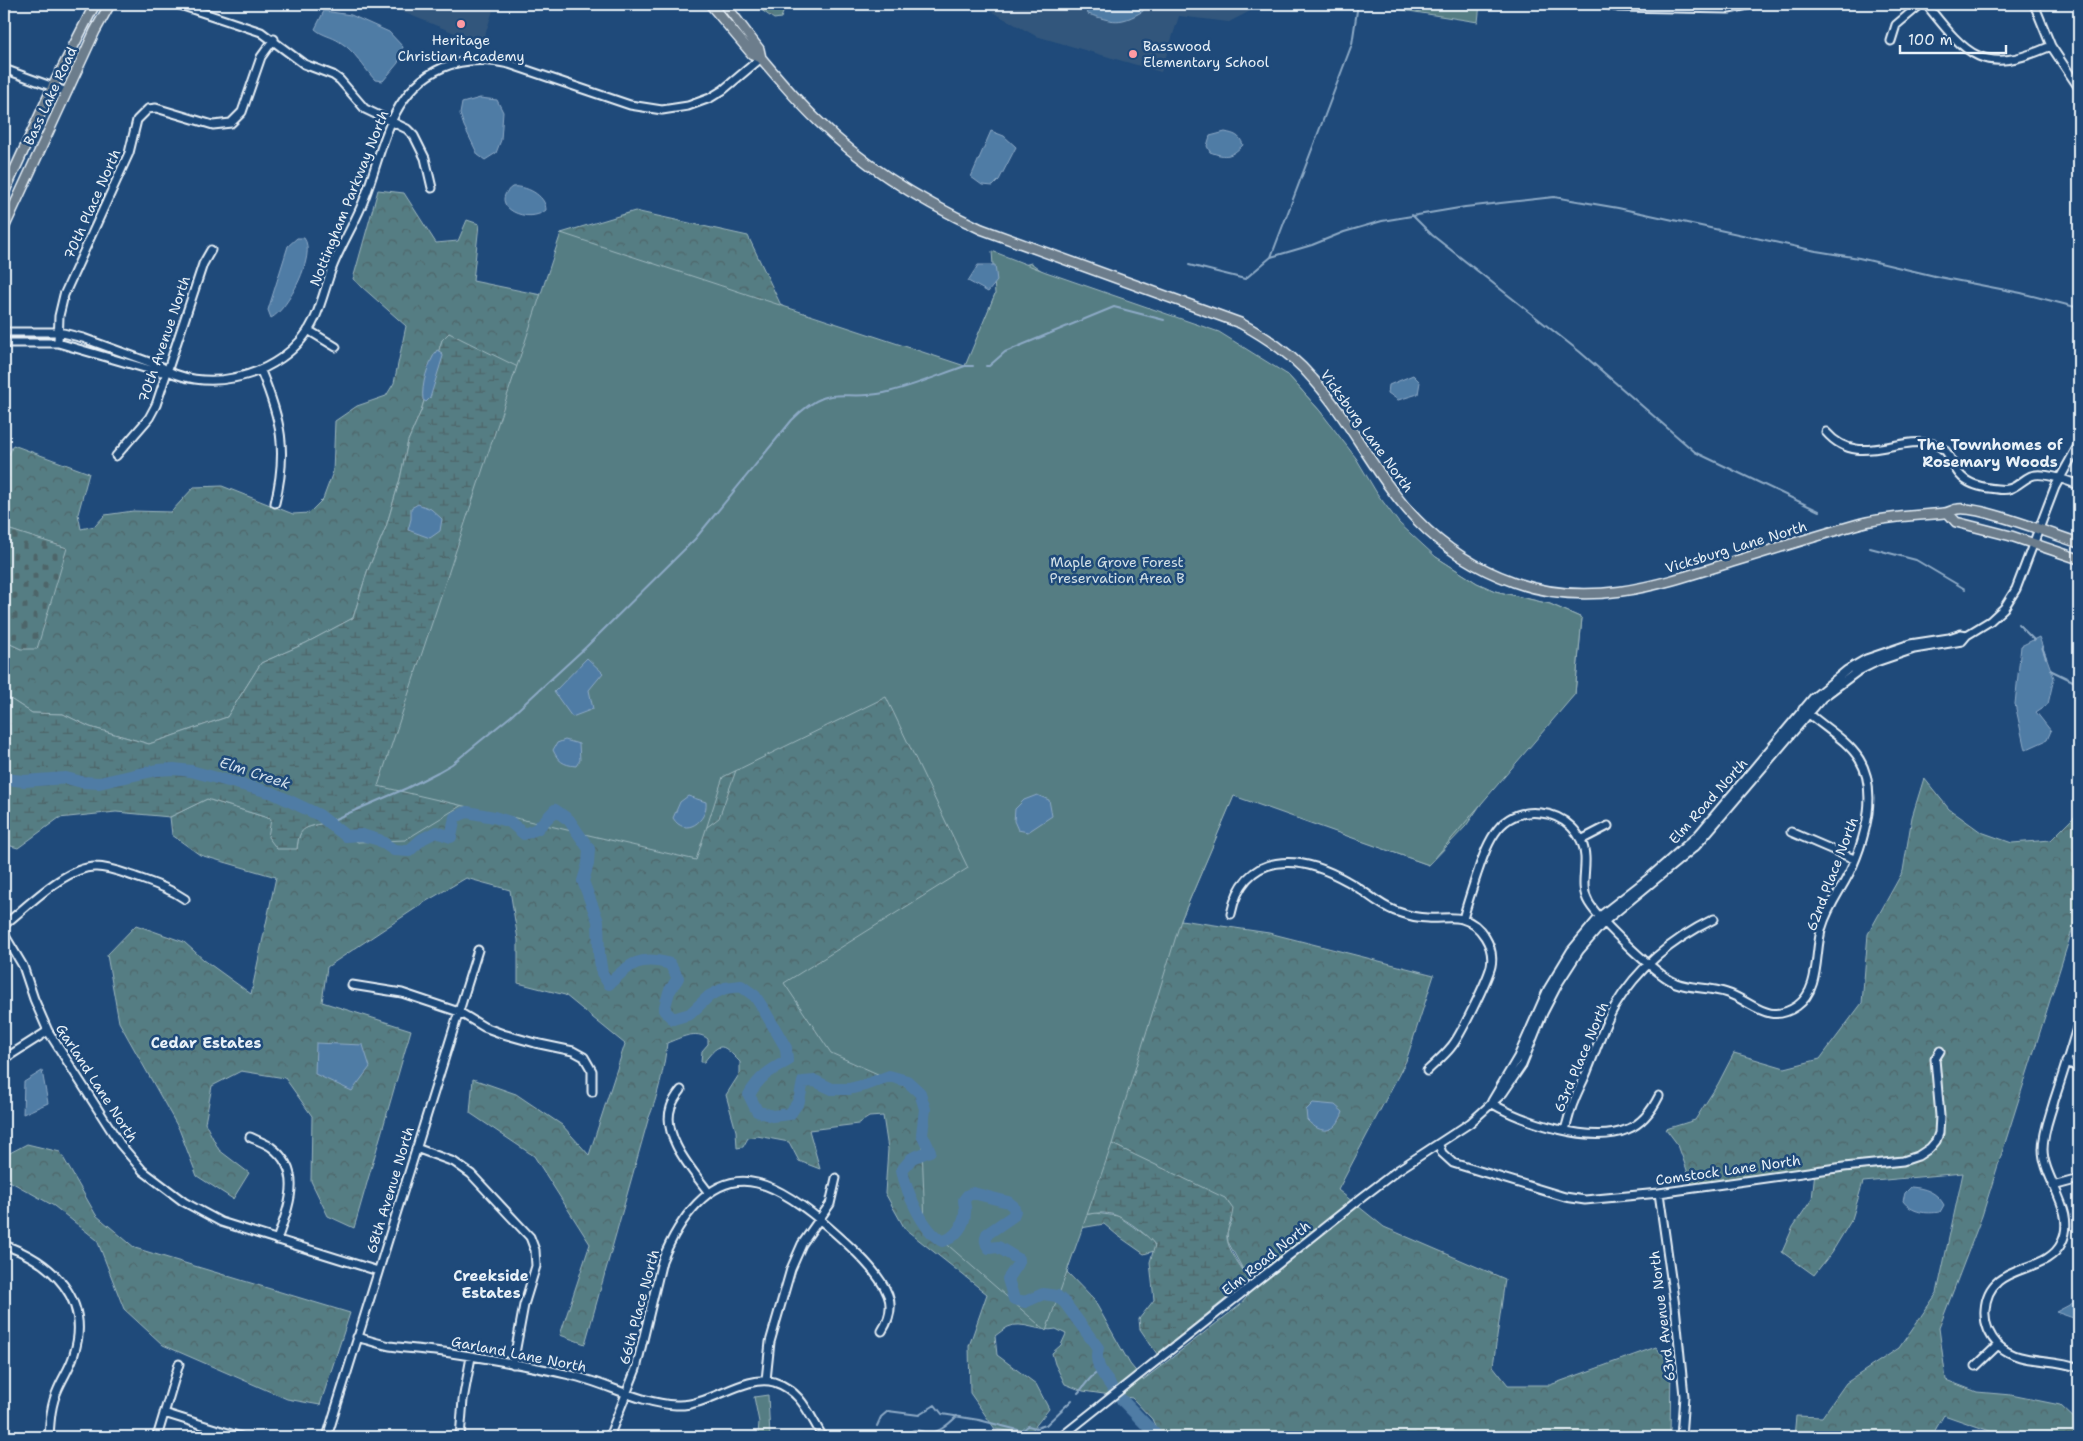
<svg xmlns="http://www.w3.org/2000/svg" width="2083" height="1441" font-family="'Shantell Sans',sans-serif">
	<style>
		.built { fill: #33577c }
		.forest { fill: url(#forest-crowns); stroke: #9eb7be; fill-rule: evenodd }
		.wetland { fill: url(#wetland-marsh); stroke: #9eb7be }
		.cemetery { fill: url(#cemetery-stones); stroke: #9eb7be }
		.green { fill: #557d83; stroke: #9eb7be }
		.water { fill: #507ba5; stroke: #8daac6 }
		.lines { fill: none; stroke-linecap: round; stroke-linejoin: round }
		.stream { stroke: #8daac6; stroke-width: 2 }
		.river { stroke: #507ba5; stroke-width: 12 }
		.minor-casing { stroke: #e8f1f8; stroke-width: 11 }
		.major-casing { stroke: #e8f1f8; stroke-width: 12 }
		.minor { stroke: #1f4a7a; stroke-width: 7 }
		.major { stroke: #6c7d8c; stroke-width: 9 }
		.poi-dot { fill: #ff9aa2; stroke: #1f4a7a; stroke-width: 2 }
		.labels { text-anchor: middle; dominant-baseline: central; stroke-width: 5; stroke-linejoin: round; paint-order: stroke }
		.poi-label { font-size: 14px; fill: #e8f1f8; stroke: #1f4a7a }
		.street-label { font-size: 14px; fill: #e8f1f8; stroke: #1f4a7a }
		.park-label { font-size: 14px; fill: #d2e0e6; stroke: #1f4a7a }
		.neighbourhood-label { font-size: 15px; font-weight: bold; fill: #e8f1f8; stroke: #1f4a7a }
		.water-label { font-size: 15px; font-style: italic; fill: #d1dfec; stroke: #1f4a7a }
	</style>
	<defs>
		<pattern id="forest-crowns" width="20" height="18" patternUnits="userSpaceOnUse" patternTransform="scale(1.25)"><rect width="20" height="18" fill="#557d83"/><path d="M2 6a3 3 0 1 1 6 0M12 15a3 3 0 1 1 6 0" fill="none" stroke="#4e6569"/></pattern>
		<pattern id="wetland-marsh" width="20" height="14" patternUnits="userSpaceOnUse" patternTransform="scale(1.25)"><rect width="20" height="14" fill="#557d83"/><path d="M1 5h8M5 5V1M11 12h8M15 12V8" fill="none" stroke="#4e6569"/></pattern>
		<pattern id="cemetery-stones" width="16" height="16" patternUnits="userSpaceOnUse" patternTransform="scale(1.25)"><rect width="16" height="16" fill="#557d83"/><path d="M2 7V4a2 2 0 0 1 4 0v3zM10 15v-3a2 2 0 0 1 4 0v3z" fill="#4e6569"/></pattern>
	</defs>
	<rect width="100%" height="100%" fill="#1f4a7a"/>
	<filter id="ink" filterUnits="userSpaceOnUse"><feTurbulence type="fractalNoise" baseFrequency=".02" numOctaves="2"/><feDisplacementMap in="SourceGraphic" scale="10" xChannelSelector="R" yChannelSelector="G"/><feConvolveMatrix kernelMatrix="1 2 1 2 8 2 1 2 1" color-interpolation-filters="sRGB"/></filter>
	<g filter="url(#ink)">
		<path class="built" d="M383 4H495L482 44Z
			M978 4H1264L1229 22 1179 16 1161 72 1036 36Z"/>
		<path class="forest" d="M753 4H784V10L781 18 774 19Z
			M378 190 404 193 436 243 458 241 467 220 479 224 473 281 595 306 558 246 561 233 635 211 748 236 797 339 594 444 449 333 442 340 421 411 408 441 400 479 386 527 367 572 353 618 306 643 261 663 227 717 149 744 90 727 63 714 32 713 4 695V641L21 649 66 548 4 528V466L13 445 89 473 78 514 81 529 95 526 105 515 133 511 171 512 194 487 222 486 293 514 309 513 323 499 333 472 335 421 357 406 386 396 394 383 406 326 353 279Z
			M1031 263 1042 271 1288 375 1320 411 1352 457 1356 458 1377 500 1389 536 1436 557 1477 583 1495 591 1550 604 1582 618 1575 694 1511 760 1466 826 1429 865 1234 795 1181 920 1269 933 1434 975 1406 1061 1338 1190 1384 1227 1505 1279 1493 1366 1508 1385H1550L1656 1347 1671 1365 1670 1437H1160L1152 1419 1132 1398 1083 1391 1065 1384 1055 1364 1052 1353 1061 1345 1066 1334 1056 1329C1040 1333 1022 1320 1008 1327 1004 1329 999 1333 995 1336L997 1355 1036 1384 1049 1409 1029 1434 995 1429 970 1393 969 1346 987 1294 905 1229 885 1193 888 1149 883 1116 869 1117 858 1124 809 1130 820 1169 799 1161 789 1142 757 1136 748 1138 743 1147 737 1148 736 1131 726 1095 740 1073V1062C722 1044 721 1040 704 1062H701L702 1051 708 1044V1039C696 1029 680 1038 667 1043 664 1069 658 1096 648 1120L585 1344 560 1335 590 1244 534 1156 470 1113 473 1079 516 1094 562 1125 589 1155 625 1044 565 995 518 983V940L510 890 466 878 425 902 327 967 322 1002 411 1030 354 1228 328 1216 311 1181 312 1116 285 1078 241 1071 212 1086 205 1123 219 1150 249 1173 233 1199 197 1176 179 1129 119 1022 107 955 136 925 184 942 204 960 251 994 276 877 200 855 172 835 170 817 207 799 271 819 297 849C300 826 302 829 324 823L358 842 467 802 740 759 965 369 995 294 1024 265ZM1112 1144 1159 1167 1232 1220 1227 1232 1228 1242 1251 1284 1247 1297 1240 1305 1143 1380 1130 1364 1094 1300 1067 1272 1104 1145Z
			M1924 778 1949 809 1981 832 2012 843 2051 840 2079 812V906L2076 918 1982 1216 1939 1328 1946 1380 1977 1392 2011 1395 2060 1405 2079 1423 2078 1437H2007L1944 1415 1931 1437H1794L1796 1416 1822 1417 1846 1383 1899 1348 1937 1293 1963 1173 1863 1182 1852 1219 1832 1252 1814 1275 1782 1252 1793 1227 1812 1199 1815 1171 1693 1187 1678 1145 1666 1129 1695 1120 1718 1084 1734 1053 1785 1068 1820 1059 1862 1003 1868 934 1903 871 1912 817Z
			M27 1144 60 1152 96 1215 135 1248 350 1313 320 1405 287 1399 163 1345 124 1309 97 1240 54 1206 4 1178V1156Z
			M1095 1213 1118 1216 1151 1239 1155 1246 1154 1251 1144 1254 1117 1235 1104 1224 1081 1228 1084 1215Z"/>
		<path class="wetland" d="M449 333 526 371 740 759 719 818 690 840 467 802 405 840 358 842 324 823C304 828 299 827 297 849H277L268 837 271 819 207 799 170 817 116 812 59 818 18 848 4 844V695L32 713 63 714 90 727 149 744 227 717 261 663 306 643 353 618 367 572 386 527 400 479 408 441 421 411 442 340Z
			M1112 1144 1225 1198 1233 1209C1232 1218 1229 1225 1227 1233 1225 1248 1242 1267 1249 1280L1157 1354 1140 1329 1139 1319 1154 1300 1150 1262 1155 1245C1148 1235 1123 1216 1111 1214 1102 1212 1093 1213 1084 1215L1104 1145Z"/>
		<path class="cemetery" d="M4 528 67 548 37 649H21L4 641Z"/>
		<path class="green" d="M1185 4H1239C1223 12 1202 11 1185 4Z
			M1390 4H1480L1478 22 1396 9Z
			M561 233 965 366 995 294 992 251 1046 272 1219 332 1288 375 1320 411 1356 458 1378 495 1399 523 1436 557 1477 583 1495 591 1550 604 1582 618 1575 694 1429 865 1234 796 1181 920 1112 1144 1046 1331 925 1225 920 1093 831 1053 784 983 968 868 886 697 723 777 696 860 378 786Z
			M768 1395 770 1437H753L758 1435 759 1422 754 1397Z"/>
		<path class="water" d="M1084 4H1144L1143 11C1120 25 1113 22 1088 14Z
			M324 11 351 15 389 32 403 47 398 63 383 81 375 80C363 67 355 51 340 42 331 36 323 36 315 29Z
			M480 98 497 100 503 112 501 140 496 153 485 160 478 155 464 126 460 114 462 103Z
			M991 131 1004 136 1016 147 999 180 993 186 982 185 971 177Z
			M1225 132C1234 134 1240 135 1243 145 1231 157 1226 158 1210 152L1207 146 1210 136Z
			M512 187C525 185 546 195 546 210 527 226 487 205 512 187Z
			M297 238H304C317 254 288 310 271 318L268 310 288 246Z
			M978 265H995L997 281 988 292 968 281Z
			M437 350 442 353 443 356 430 398 426 402 423 400C421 385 428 363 437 350Z
			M1413 375 1420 382 1418 394 1398 400 1388 393 1389 385Z
			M418 504 431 509 442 519 440 531 430 538 408 530 411 519V508Z
			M2039 637 2054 678 2048 704 2036 712 2051 731 2047 740 2025 750 2015 704 2021 646Z
			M587 658 603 673 589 690 593 709 572 717 554 692Z
			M565 740 579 744 580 760 576 766C563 765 558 761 553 750L557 743Z
			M1037 795 1049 800 1052 816 1028 832 1018 830 1014 821 1015 809 1024 800Z
			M688 796 706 802C708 821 685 838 673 818L680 802Z
			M316 1043 363 1045 370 1067 352 1091 315 1074Z
			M42 1071 48 1103 23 1114 24 1082Z
			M1313 1103 1335 1105 1343 1112C1336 1133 1322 1136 1307 1120L1306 1110Z
			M1911 1187C1925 1188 1937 1192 1944 1205L1940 1212C1926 1214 1912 1213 1903 1201L1905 1193Z
			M2079 1297V1320L2056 1312 2075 1302Z"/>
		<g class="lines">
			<path class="stream" d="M1412 215 1432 235 1580 352 1695 452 1819 511
				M1271 257 1312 245 1344 232 1382 221 1465 207 1554 197 1618 208 1816 251 1859 258 1939 277 2021 293 2079 308
				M1189 265 1245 279 1271 257 1352 44 1358 4
				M986 366H989L1005 352 1114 307 1164 320
				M1870 548 1916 560 1965 589
				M2018 624 2034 640
				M2042 647 2046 658
				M2050 670 2079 684
				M328 822 407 788 438 772 452 764 511 716 586 647 695 539 792 420C831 381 840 402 884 393 912 387 939 375 965 366H973
				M1078 1393C1086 1385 1090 1375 1100 1371
				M877 1426 881 1417 888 1411 919 1415 935 1405 942 1414 979 1420 1022 1431 1028 1426 1036 1428 1046 1425 1072 1400
				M910 1437 912 1431C917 1429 919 1431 924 1432 937 1435 948 1425 957 1416"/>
			<path class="river" d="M4 779 24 781 66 778 82 782 99 783 157 770 174 769 191 771 273 793 319 815 346 836 362 835 379 840 394 850 409 851 422 839 436 832 451 837 455 817 467 812 494 817 510 822 524 834 537 829 555 810 569 820 589 849 588 864 583 881 598 921 599 954 602 973 609 984C631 963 640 955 670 964L678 978 669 992 664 1010 673 1019 690 1014 709 996 725 988 741 986 755 996 764 1010 786 1048 787 1061C769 1071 759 1077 749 1095L757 1111 772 1116 790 1114 799 1101 803 1082 815 1081 832 1089H849L865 1085 889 1076 907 1081 920 1093 925 1109 922 1134 930 1151 912 1158 902 1170C906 1191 923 1231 942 1241 955 1239 965 1224 965 1212 966 1208 964 1204 964 1200L968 1195 973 1193 1008 1202 1013 1206 1015 1211 1013 1216 987 1234C985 1240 985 1243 989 1248L998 1247 1018 1259V1264L1008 1279 1014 1299 1025 1302 1043 1294 1057 1296 1065 1303 1098 1348C1094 1364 1102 1373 1111 1386
				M1122 1400 1158 1437"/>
			<defs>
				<path id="minor" d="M177 4 261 32 304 64 333 75 340 80 365 109 407 129 414 136 425 158 432 188
					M1604 4 1619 7 1729 9 1753 4
					M1926 4C1968 57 1983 76 2051 46
					M2034 4 2051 46 2079 88
					M4 12 7 4
					M1891 41 1896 25 1921 4
					M4 69 67 92
					M308 330 336 347
					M4 332H59L83 338 160 366C179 380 210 383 233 378 267 372 300 351 315 318 322 302 326 285 332 268 340 247 352 228 361 207 374 177 380 143 395 114 419 68 460 53 509 64L630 105 662 110 688 106 710 98 723 90 761 58
					M4 343H58L158 372 167 371
					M58 343 59 316 64 295 129 153 137 120 148 109 156 108 213 125 231 123 242 112 261 57 274 39
					M261 371C281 420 288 450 275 503
					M1826 432C1858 469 1896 435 1934 444 1952 449 1950 466 1962 477 1971 486 1985 488 1997 489 2015 492 2018 482 2031 476 2042 471 2068 481 2079 485
					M116 456 149 418 156 405 203 264 211 250
					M1791 832 1854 859
					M1581 840 1608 826
					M1231 914C1244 850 1300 854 1347 881 1364 890 1377 904 1395 911 1406 915 1417 918 1428 918 1439 919 1452 916 1462 919 1481 924 1495 947 1491 966 1488 979 1460 1037 1451 1047 1444 1056 1435 1063 1427 1071
					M1463 919C1467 904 1472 889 1477 874 1488 842 1499 808 1541 813 1564 815 1584 833 1585 857 1586 873 1580 888 1589 903 1600 921 1657 976 1676 983 1692 989 1710 987 1727 993 1752 1001 1768 1026 1797 1006 1821 989 1814 952 1822 927 1827 910 1836 897 1845 881 1856 862 1865 835 1868 813 1875 752 1843 743 1803 709
					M4 925C27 907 66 866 96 867 108 867 121 872 133 876 152 883 169 888 185 899
					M4 934 23 966 34 999 48 1031 120 1144 143 1171 184 1202 221 1222 378 1271
					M352 985 402 993 459 1012 484 1027 503 1034 535 1043 573 1051 584 1057 592 1071V1092
					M4 1059 48 1031
					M2066 1062 2079 1067
					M681 1090C677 1095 673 1101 671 1107 661 1136 693 1171 709 1193
					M1492 1101 1518 1057 1548 989 1571 951 1600 916 1650 877 1698 835 1813 698 1847 670 1866 659 1910 644 1949 638 1961 634 1967 635
					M1491 1103C1523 1122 1592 1145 1628 1129 1643 1123 1652 1110 1659 1096
					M1565 1130C1568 1120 1570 1110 1574 1101 1578 1090 1584 1080 1588 1069 1597 1048 1603 1026 1615 1006 1639 966 1673 939 1714 919
					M250 1137C256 1140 265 1143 271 1147 305 1172 288 1207 277 1240
					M1439 1145 1442 1153 1453 1163 1565 1197 1585 1200 1659 1193 1844 1167 1903 1161 1918 1156 1930 1148 1936 1141 1939 1133 1940 1116 1935 1059 1940 1051
					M416 1148 454 1162 471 1174 530 1237 535 1250 536 1266 524 1305 513 1364
					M2053 1186 2079 1179
					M1659 1193 1675 1306 1684 1396 1681 1437
					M4 1245C51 1261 92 1299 74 1354 71 1366 63 1377 58 1389 51 1404 50 1420 49 1437
					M357 1337C368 1340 379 1344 390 1346 410 1349 431 1350 451 1353 491 1359 531 1366 570 1375 607 1383 638 1403 676 1405 709 1407 744 1374 774 1382 802 1391 809 1415 823 1437
					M1998 1345C2021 1366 2051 1356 2079 1368
					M1976 1366 1998 1345C1989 1335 1984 1324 1985 1310 1988 1260 2046 1277 2062 1242 2077 1210 2043 1180 2043 1149 2043 1132 2050 1116 2054 1101 2063 1074 2071 1048 2079 1021
					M766 1380 770 1342 791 1269 802 1244 830 1204 836 1178
					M164 1413 241 1437
					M157 1437 179 1364
					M327 1437 478 950
					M460 1437 463 1400 471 1357
					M609 1437 636 1369 662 1261C677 1224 709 1171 757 1183 783 1189 814 1214 834 1232 851 1247 880 1273 888 1295 893 1308 889 1320 882 1331
					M1061 1437 1360 1199 1398 1170 1470 1123 1503 1093 1522 1065 1543 1013 1559 982 1579 951 1605 921 1696 846 1822 698 1858 671 1876 662 1914 649 1962 641 1967 635 1990 621 2004 608 2016 589 2055 487 2079 444"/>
				<path id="major" d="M710 4 752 54 761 58
					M725 4 759 49 761 58C779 79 797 101 817 120 864 167 921 201 981 229L1240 323C1268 338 1293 355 1313 379 1352 422 1376 478 1417 520 1444 548 1477 569 1514 582 1590 609 1659 585 1732 562 1775 549 1819 535 1862 523 1890 516 1916 516 1944 513 1949 513 1953 509 1958 509 1980 506 2054 535 2079 543
					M4 193 53 86 95 4
					M4 228 95 31 110 4
					M1948 513 1956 522 2011 536 2079 559"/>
			</defs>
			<use href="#minor" class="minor-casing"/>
			<use href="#major" class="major-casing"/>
			<use href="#minor" class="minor"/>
			<use href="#major" class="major"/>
		</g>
	</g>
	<g class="poi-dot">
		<circle cx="461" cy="24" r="5"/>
		<circle cx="1133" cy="54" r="5"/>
	</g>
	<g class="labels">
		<g class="poi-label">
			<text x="461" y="40">Heritage<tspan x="461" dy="16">Christian Academy</tspan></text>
			<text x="1143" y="46" text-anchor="start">Basswood<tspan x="1143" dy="16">Elementary School</tspan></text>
		</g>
		<g class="street-label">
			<text transform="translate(50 96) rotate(-65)">Bass Lake Road</text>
			<text transform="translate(349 198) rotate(-68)">Nottingham Parkway North</text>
			<text transform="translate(92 204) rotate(-66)">70th Place North</text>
			<text transform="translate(164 339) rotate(-71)">70th Avenue North</text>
			<text transform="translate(1367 431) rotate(54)">Vicksburg Lane North</text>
			<text transform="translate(1736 547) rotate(-17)">Vicksburg Lane North</text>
			<text transform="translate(1708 801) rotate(-48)">Elm Road North</text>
			<text transform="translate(1832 874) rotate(-69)">62nd Place North</text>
			<text transform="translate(1581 1057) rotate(-67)">63rd Place North</text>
			<text transform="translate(97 1083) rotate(57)">Garland Lane North</text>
			<text transform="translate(1728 1170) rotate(-8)">Comstock Lane North</text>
			<text transform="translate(390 1190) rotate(-73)">68th Avenue North</text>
			<text transform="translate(1266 1258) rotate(-39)">Elm Road North</text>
			<text transform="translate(639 1307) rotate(-75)">66th Place North</text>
			<text transform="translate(1662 1316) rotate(-97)">63rd Avenue North</text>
			<text transform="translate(519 1354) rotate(11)">Garland Lane North</text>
		</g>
		<g class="park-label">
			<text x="1117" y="562">Maple Grove Forest<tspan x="1117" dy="16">Preservation Area B</tspan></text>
		</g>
		<g class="neighbourhood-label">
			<text x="1990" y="445">The Townhomes of<tspan x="1990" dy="17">Rosemary Woods</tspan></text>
			<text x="206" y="1043">Cedar Estates</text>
			<text x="491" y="1276">Creekside<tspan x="491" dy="17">Estates</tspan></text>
		</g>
		<g class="water-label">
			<text transform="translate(255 773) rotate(18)">Elm Creek</text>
		</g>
	</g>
	<rect width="2083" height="1441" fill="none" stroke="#1f4a7a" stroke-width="20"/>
	<rect x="10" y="10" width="2063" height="1421" fill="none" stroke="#e8f1f8" stroke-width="2" filter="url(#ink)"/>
	<path d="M1900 45v8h106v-8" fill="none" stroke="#e8f1f8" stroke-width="2.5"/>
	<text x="1908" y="45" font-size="15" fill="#e8f1f8" stroke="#1f4a7a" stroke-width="4" paint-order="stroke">100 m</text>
</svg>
